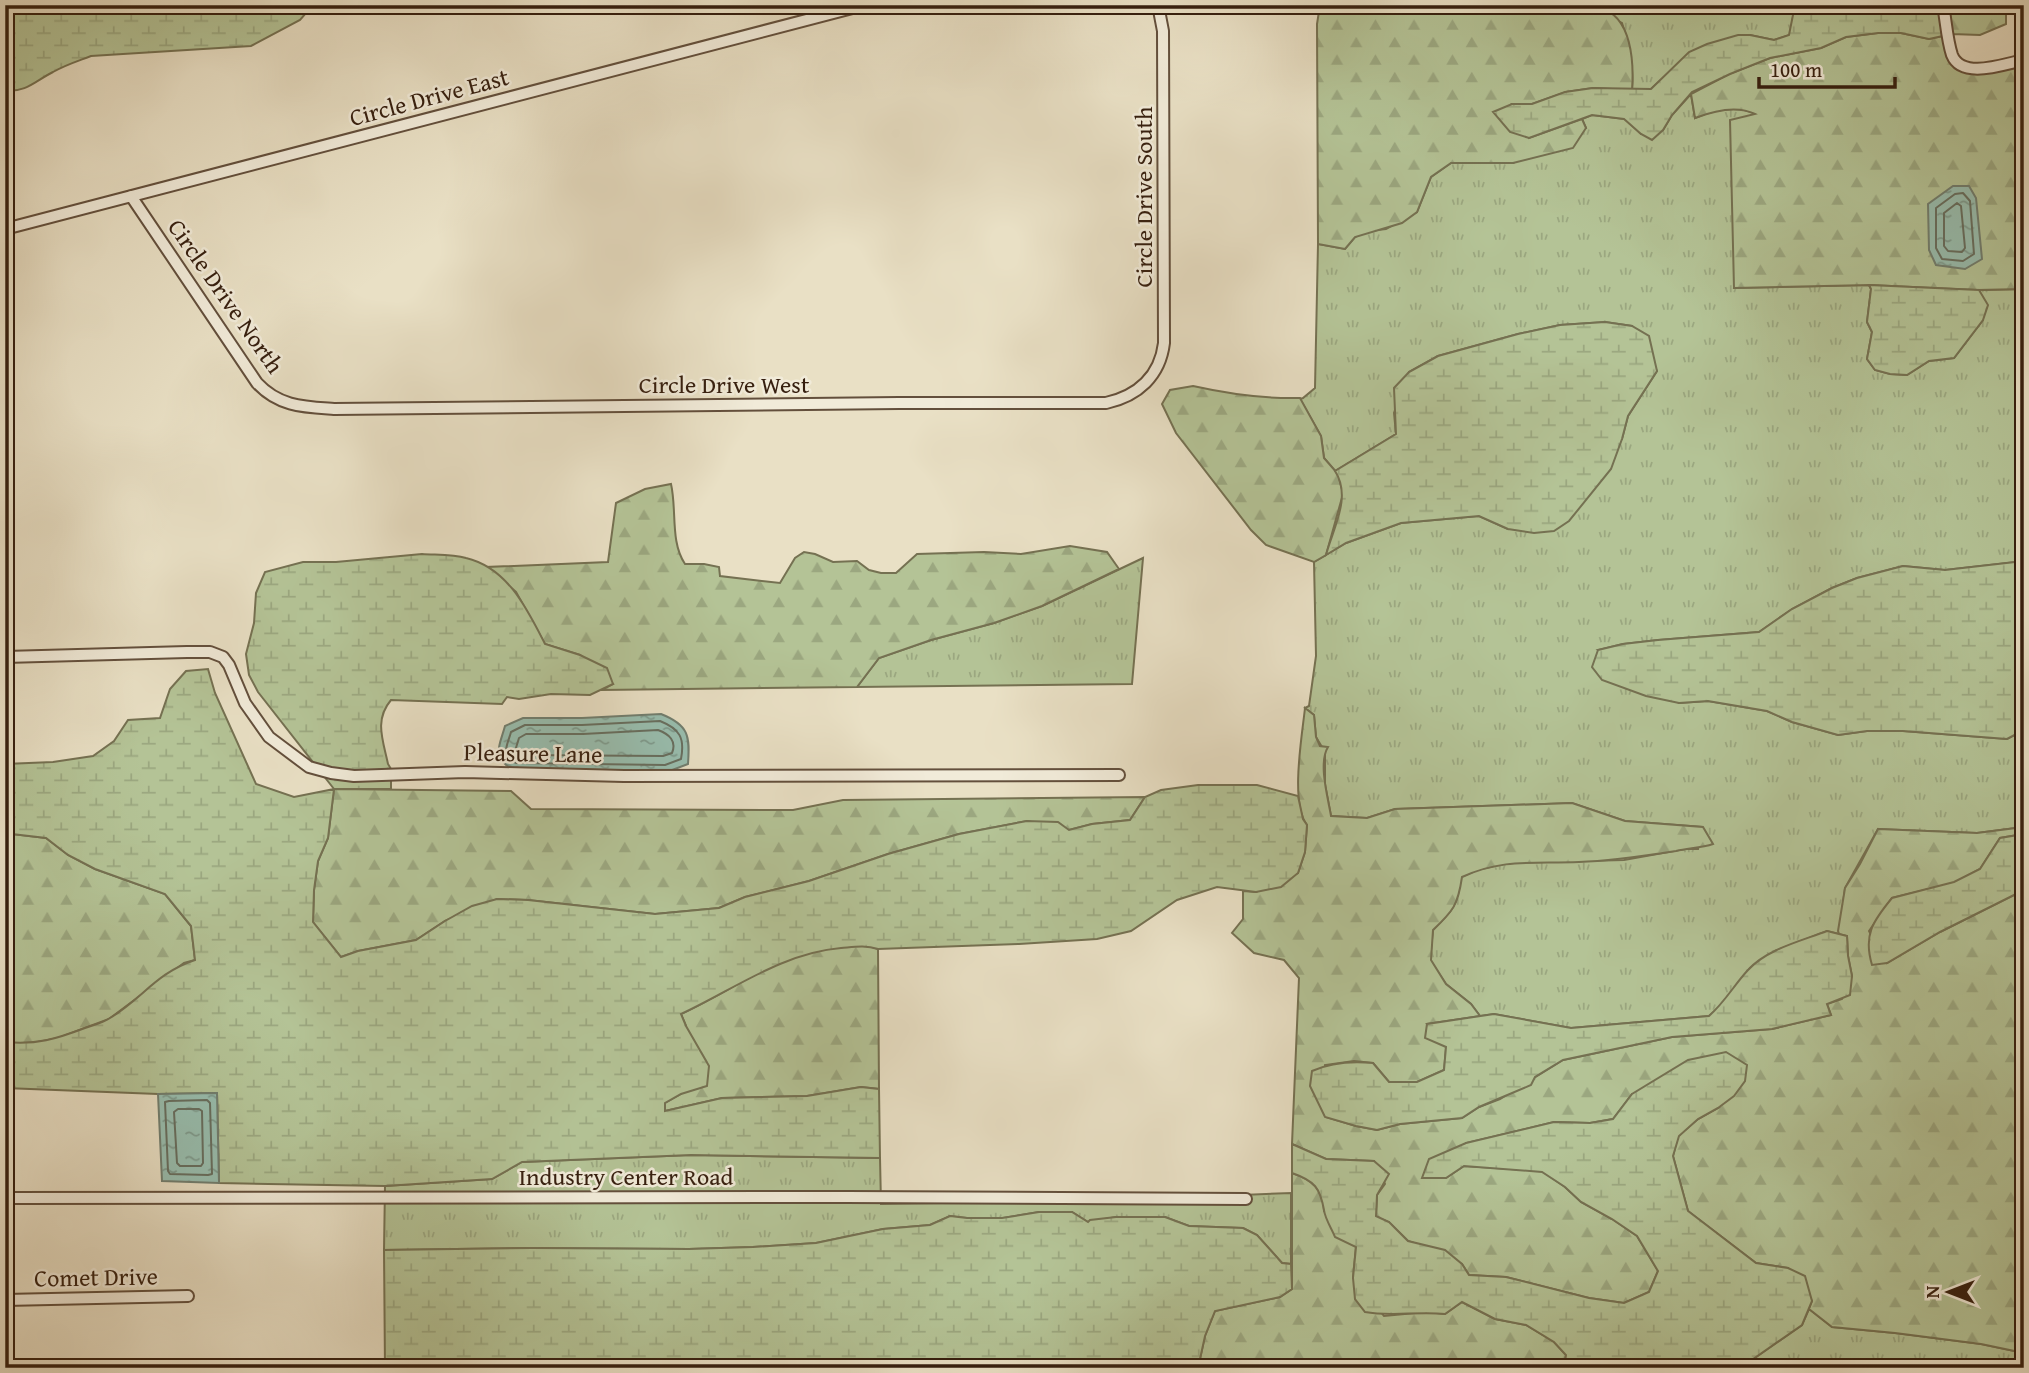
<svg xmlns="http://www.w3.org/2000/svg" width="2029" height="1373" font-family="'Gentium Book Plus',serif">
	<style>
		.grass { fill: url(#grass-tufts); stroke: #757152; stroke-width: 2 }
		.forest { fill: url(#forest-firs); stroke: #757152; stroke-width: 2 }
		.wetland { fill: url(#wetland-marsh); stroke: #757152; stroke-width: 2 }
		.water { fill: url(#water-ripples); stroke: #717e6f; stroke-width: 2 }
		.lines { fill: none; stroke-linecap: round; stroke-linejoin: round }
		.shore { stroke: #676e5f; stroke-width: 2 }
		.street-casing { stroke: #634f3c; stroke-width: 14 }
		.street { stroke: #f1ebd9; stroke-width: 10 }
		.labels { text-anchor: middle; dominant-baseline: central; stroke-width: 5; stroke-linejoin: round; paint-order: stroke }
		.street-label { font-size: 24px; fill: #361f0f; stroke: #f1ebd9 }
	</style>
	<defs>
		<pattern id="grass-tufts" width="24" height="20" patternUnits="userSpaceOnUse" patternTransform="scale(1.75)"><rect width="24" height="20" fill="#b4c396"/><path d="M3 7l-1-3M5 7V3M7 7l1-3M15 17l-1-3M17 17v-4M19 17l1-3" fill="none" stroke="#9ba780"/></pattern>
		<pattern id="forest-firs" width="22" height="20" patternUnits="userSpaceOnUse" patternTransform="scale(1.75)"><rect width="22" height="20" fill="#b4c396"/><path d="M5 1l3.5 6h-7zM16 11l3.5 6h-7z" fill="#9ba780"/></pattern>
		<pattern id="wetland-marsh" width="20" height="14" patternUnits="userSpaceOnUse" patternTransform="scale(1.75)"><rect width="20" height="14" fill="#b4c396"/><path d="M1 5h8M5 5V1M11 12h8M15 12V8" fill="none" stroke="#9ba780"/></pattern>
		<pattern id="water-ripples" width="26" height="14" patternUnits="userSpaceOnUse" patternTransform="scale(1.75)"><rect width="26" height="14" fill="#98beaf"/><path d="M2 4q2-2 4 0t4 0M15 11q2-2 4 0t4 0" fill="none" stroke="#7d9a8d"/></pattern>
	</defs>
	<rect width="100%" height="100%" fill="#e9e0c5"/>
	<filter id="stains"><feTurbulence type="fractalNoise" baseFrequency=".00286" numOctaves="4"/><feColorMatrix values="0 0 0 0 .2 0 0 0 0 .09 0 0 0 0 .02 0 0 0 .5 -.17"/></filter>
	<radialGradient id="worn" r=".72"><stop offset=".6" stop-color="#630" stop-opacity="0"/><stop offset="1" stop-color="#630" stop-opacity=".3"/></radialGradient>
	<path class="grass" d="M1584 5H1795L1790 35 1774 40 1750 35 1664 77 1651 89 1632 90C1634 66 1630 45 1622 23Z
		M1691 94 1695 118C1714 110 1737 105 1756 114L1734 288 1869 285 1871 289 1867 322 1872 332 1867 359 1875 370 1890 374 1907 375 1929 361 1954 358 1983 320 1979 290 2024 289V561L1945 570 1903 566 1857 578 1832 588 1792 609 1759 632 1658 640 1623 644 1598 650 1679 703 1708 701 1767 711 1792 722 1838 735 1867 731H1903L2007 739 2024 730V827L1977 833 1878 829 1845 888 1839 934 1827 931 1775 951 1750 968 1721 1005 1709 1016 1571 1028 1494 1014 1480 1016 1471 1004 1446 984 1430 960 1433 930C1453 911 1458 905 1461 877L1477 870 1508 863 1624 860 1685 849H1698L1702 827 1625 821 1572 803 1395 809 1367 818 1331 816 1325 784V752L1316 737 1314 715 1305 708 1309 706 1316 656 1314 562 1346 543 1401 523 1479 516 1508 529 1622 439 1628 416 1657 371 1632 326 1605 322 1560 325 1518 334 1438 356 1409 372 1394 413 1396 434 1335 471 1324 458 1321 436 1300 399 1303 398 1315 388 1318 244 1345 249 1355 237 1368 231 1386 229 1417 212 1431 177 1451 163H1513L1586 128 1582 119 1592 115 1625 119 1641 134 1663 130 1672 115Z
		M1143 558 1132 684 857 687 879 658 931 640 994 623 1042 606Z
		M691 1155 880 1158 881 1204 1119 1200 1291 1193V1264L1282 1263 1257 1235 1243 1228 1189 1226 1165 1217H1116L1088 1222 1072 1212H1039L1003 1218H967L950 1216 930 1225 883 1229 816 1243 753 1247 689 1249 532 1248 384 1250 385 1186 492 1179 522 1162Z
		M1809 1309 1832 1327 1895 1333 1981 1344 2024 1353V1368H1747L1746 1364 1802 1325Z"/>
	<path class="forest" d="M1320 5H1584C1589 6 1595 6 1600 8 1632 16 1634 63 1632 90L1593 88 1566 92 1532 104H1512L1529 138 1582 119 1586 128 1573 148 1513 163H1451L1431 177 1417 212 1402 223 1355 237 1345 249 1318 244 1317 24Z
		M1946 5H2006V24L1980 35 1952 34Z
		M1878 33H1901L1929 39 1952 34 1956 69 2024 61V289L1977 290 1870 285 1734 288 1730 120 1755 114C1737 105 1713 111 1695 118L1691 94 1729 74 1770 58 1821 48 1846 37Z
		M1193 386C1229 394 1263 399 1300 398L1321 436 1324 458 1338 474 1343 494 1326 555 1314 562 1266 545 1251 530 1176 433 1162 404 1170 390Z
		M671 484C677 510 670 542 685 564H704L719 567 720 576 780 583 795 558 804 552 815 554 833 562 857 561 869 570 881 573H896L917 554 984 552 1021 554 1070 546 1107 552 1119 569 1042 606 994 623 931 640 879 658 857 687 601 690 613 684 580 655 545 644 516 592 487 567 608 562 616 503 645 489Z
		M1305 708 1314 715 1316 737 1320 746 1328 747C1318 763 1328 798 1331 816L1367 818 1395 809 1572 803 1625 821 1703 827 1713 844C1701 848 1689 848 1676 851 1644 856 1612 861 1579 862 1535 864 1503 858 1462 877 1458 905 1453 911 1433 930L1431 960 1446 984 1471 1004 1480 1016 1427 1024 1446 1047 1444 1070 1417 1082H1389L1373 1063 1354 1061 1325 1065 1326 1117 1356 1126 1377 1130 1400 1124 1462 1118 1479 1107 1500 1099 1563 1060 1672 1037 1772 1029 1831 1015 1827 1004 1842 999 1852 976 1848 956 1847 936 1839 934 1838 931 1845 888 1860 864 1878 829 1977 833 2024 827V834L2000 838 1980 869 1954 883 1892 898 1869 931 1887 963 1940 932 2024 890V1353L1981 1344 1895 1333 1832 1327 1809 1309 1812 1301 1788 1268 1756 1263 1688 1211 1673 1156 1678 1136 1698 1119 1718 1108 1632 1094 1613 1119 1590 1123 1554 1122 1466 1143 1446 1178 1464 1166 1542 1171 1565 1187 1581 1202 1612 1219 1637 1236 1658 1271 1649 1292 1624 1303 1589 1298 1506 1277 1469 1275 1462 1264 1426 1247 1408 1241 1389 1222 1376 1217 1377 1195 1385 1184 1374 1161 1326 1159 1292 1144 1299 978 1284 960 1254 953 1232 933 1243 919V891L1256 892 1298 873 1305 852 1307 825C1290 804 1302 736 1305 708Z
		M334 789 511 791 531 809 793 810 843 800 1145 797 1130 820 1092 824 1069 830 1027 821 959 834 888 854 809 881 745 897 719 908 655 914 528 900 497 899 445 921 416 940 358 951 341 957 313 922 314 890 318 861 328 838Z
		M12 834 46 838 68 855 95 869 165 894 191 926 195 960 184 963 109 1019 58 1038 27 1044 5 1042V836Z
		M867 945 878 949 879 1089 861 1087 807 1096 722 1098 665 1111V1103L681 1094 686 1026 681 1014C722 995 760 968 802 955 823 948 845 947 867 945Z
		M1292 1173C1311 1179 1324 1189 1324 1211L1356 1246 1353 1278 1384 1316 1426 1312 1445 1314 1462 1302 1495 1319 1526 1325 1554 1342 1566 1355 1564 1368H1198L1205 1336 1215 1311 1280 1297 1292 1289Z"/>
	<path class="wetland" d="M5 5H313L300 20 251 46 91 56C78 61 65 65 53 72 35 81 27 92 5 91Z
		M1795 5H1946L1952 34 1929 39 1901 33H1878L1846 37 1821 48 1770 58 1730 74 1692 92 1672 115 1663 130 1652 140 1641 134 1624 119 1592 115 1529 138 1510 132 1493 112 1512 104H1532L1565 92 1593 88 1651 89 1689 52 1707 44 1738 35H1750L1774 40 1789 35Z
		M1869 285 1979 290 1988 305 1983 320 1954 358 1929 361 1907 375 1890 374 1875 370 1867 359 1872 332 1867 322 1871 289Z
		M1605 322 1632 326 1649 336 1657 371 1628 416 1622 439 1611 469 1569 521 1554 531 1534 533 1508 529 1479 516 1401 523 1346 543 1326 555C1333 528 1352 497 1335 471L1396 434 1394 388 1409 372 1438 356 1518 334 1560 325Z
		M422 554C436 555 453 554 466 558 508 568 527 609 545 644L580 655 607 668 613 684 590 695 551 694 519 699 507 697 502 704 391 700C374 720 383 740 388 764L391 769V789H334L328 838 318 861 314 890 313 922 341 957 358 951 416 940 445 921 472 906 497 899 528 900 655 914 719 908 745 897 809 881 888 854 959 834 1027 821 1058 822 1069 830 1092 824 1130 820 1145 797 1161 790 1198 785H1257L1298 796 1303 819 1307 825 1305 852 1298 873 1281 887 1256 892 1217 887 1177 900 1131 931 1097 939 1019 944 878 949C865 945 854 947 841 948 782 953 733 990 681 1014L686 1026 709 1066 707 1086 681 1094 665 1103V1111L722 1098 807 1096 861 1087 879 1089 880 1158 691 1155 522 1162 492 1179 385 1186 219 1183 217 1093 158 1094 5 1088V1042C37 1045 56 1039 85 1028 93 1025 103 1023 110 1018 143 998 156 973 195 960L191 926 165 894 95 869 68 855 46 838 12 834 5 836V764L53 762 93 756 114 741 128 720 160 718 170 689 186 671 208 669 215 693 256 784 294 797 334 789 258 692 249 675 246 654 254 623 256 593 265 572 303 562H336Z
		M2024 561V730L2007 739 1903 731H1867L1838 735 1792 722 1767 711 1708 701 1679 703 1646 696 1602 680 1592 667 1598 650 1623 644 1658 640 1759 632 1792 609 1832 588 1857 578 1903 566 1945 570Z
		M2024 834V890L1940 932 1887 963 1872 965C1863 935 1873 921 1892 898L1954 882 1980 869 2000 838Z
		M1827 931 1847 936 1848 956 1852 976 1850 995 1827 1004 1831 1015 1772 1029 1672 1037 1563 1060 1535 1077 1531 1085 1479 1107 1462 1118 1400 1124 1377 1130 1356 1126 1325 1117 1310 1086 1312 1071C1332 1062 1352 1061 1373 1063L1389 1082H1417L1444 1070 1446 1047 1425 1038 1427 1024 1494 1014 1571 1028 1709 1016C1725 1002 1734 985 1748 970 1767 949 1801 941 1827 931Z
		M1726 1052 1747 1065 1745 1081 1734 1096 1718 1108 1698 1119 1679 1136 1673 1156 1688 1211 1756 1263 1788 1268 1805 1276 1812 1301 1802 1325 1746 1364 1737 1368H1564L1566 1355 1554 1342 1526 1325 1495 1319 1462 1302 1445 1314C1418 1311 1391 1317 1365 1312L1355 1299 1353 1278 1356 1247 1335 1237C1332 1229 1325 1219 1324 1210 1320 1188 1315 1181 1292 1173V1144L1326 1159 1374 1161 1389 1174 1377 1195 1376 1216 1389 1222 1408 1241 1445 1250 1462 1264 1469 1275 1506 1277 1589 1298 1624 1303 1649 1292 1658 1271 1637 1236 1612 1219 1581 1202 1565 1187 1542 1172 1464 1166 1446 1178H1422L1429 1159 1466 1143 1554 1122 1590 1123 1613 1119 1632 1094 1688 1060Z
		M1039 1212H1072L1088 1222 1090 1220 1116 1217H1165L1189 1226 1243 1228 1257 1235 1282 1263 1291 1264 1292 1289 1280 1297 1215 1311 1205 1336 1198 1368H385L384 1250 532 1248 689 1249 753 1247 816 1243 883 1229 930 1225 950 1216 967 1218H1002Z"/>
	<path class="water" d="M1953 186H1969L1976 198 1982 259 1965 269 1936 265 1929 250 1928 204Z
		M661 714C689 725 690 736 688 764L667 772 513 770C491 756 499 748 505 726L523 718H582Z
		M217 1093 219 1183 162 1181 158 1094Z"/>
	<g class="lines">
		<path class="shore" d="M1963 193 1970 201 1974 254 1963 261 1942 259 1936 248V208L1955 194Z
			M1957 203 1961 206 1965 248 1962 252 1948 251 1944 246V213Z
			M660 721C680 729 685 738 681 759L665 765 516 763C500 754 507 747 511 732L525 725H582Z
			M658 730C669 734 677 741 672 753L663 756 519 755 515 751 519 738 526 734H583Z
			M207 1100 210 1103 212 1174 208 1175 170 1174 168 1171 165 1102 169 1101Z
			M178 1109H199L202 1111 203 1163 201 1166H180L177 1163 174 1112Z"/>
		<defs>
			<path id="street" d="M1943 5C1946 21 1947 40 1952 55 1962 80 2004 64 2024 60
				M131 196 257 383C279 407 305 407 334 409L899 403H1106C1138 396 1160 376 1164 343L1163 31 1158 5
				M5 229 864 5
				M5 657 187 652H210L223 657 229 665 245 703 269 737 309 767 331 773 354 776 465 772 624 776 1119 775
				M5 1198 846 1197 1246 1199
				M5 1300 188 1296"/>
		</defs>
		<use href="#street" class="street-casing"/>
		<use href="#street" class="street"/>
	</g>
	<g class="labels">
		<g class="street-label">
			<text transform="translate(429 97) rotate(-15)">Circle Drive East</text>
			<text transform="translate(1143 197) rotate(-90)">Circle Drive South</text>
			<text transform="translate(226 296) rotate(55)">Circle Drive North</text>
			<text x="724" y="384">Circle Drive West</text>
			<text transform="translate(533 753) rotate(1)">Pleasure Lane</text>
			<text x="626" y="1176">Industry Center Road</text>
			<text transform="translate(96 1277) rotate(-1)">Comet Drive</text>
		</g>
	</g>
	<rect width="2029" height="1373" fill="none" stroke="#e9e0c5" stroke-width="28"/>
	<rect x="7" y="7" width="2015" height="1359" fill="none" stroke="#361f0f" stroke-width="3.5"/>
	<rect x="14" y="14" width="2001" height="1345" fill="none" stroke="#361f0f" stroke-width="2"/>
	<g transform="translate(1949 1292) rotate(270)" stroke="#f1ebd9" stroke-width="5" paint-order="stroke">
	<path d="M0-5L12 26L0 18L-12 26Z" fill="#361f0f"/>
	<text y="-10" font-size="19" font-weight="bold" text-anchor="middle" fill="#361f0f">N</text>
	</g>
	<path d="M1759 77v10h136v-10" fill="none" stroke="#361f0f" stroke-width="3.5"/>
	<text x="1770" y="77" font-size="21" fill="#361f0f" stroke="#f1ebd9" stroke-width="5" paint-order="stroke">100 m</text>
	<rect width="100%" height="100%" filter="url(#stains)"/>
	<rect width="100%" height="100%" fill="url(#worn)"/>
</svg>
